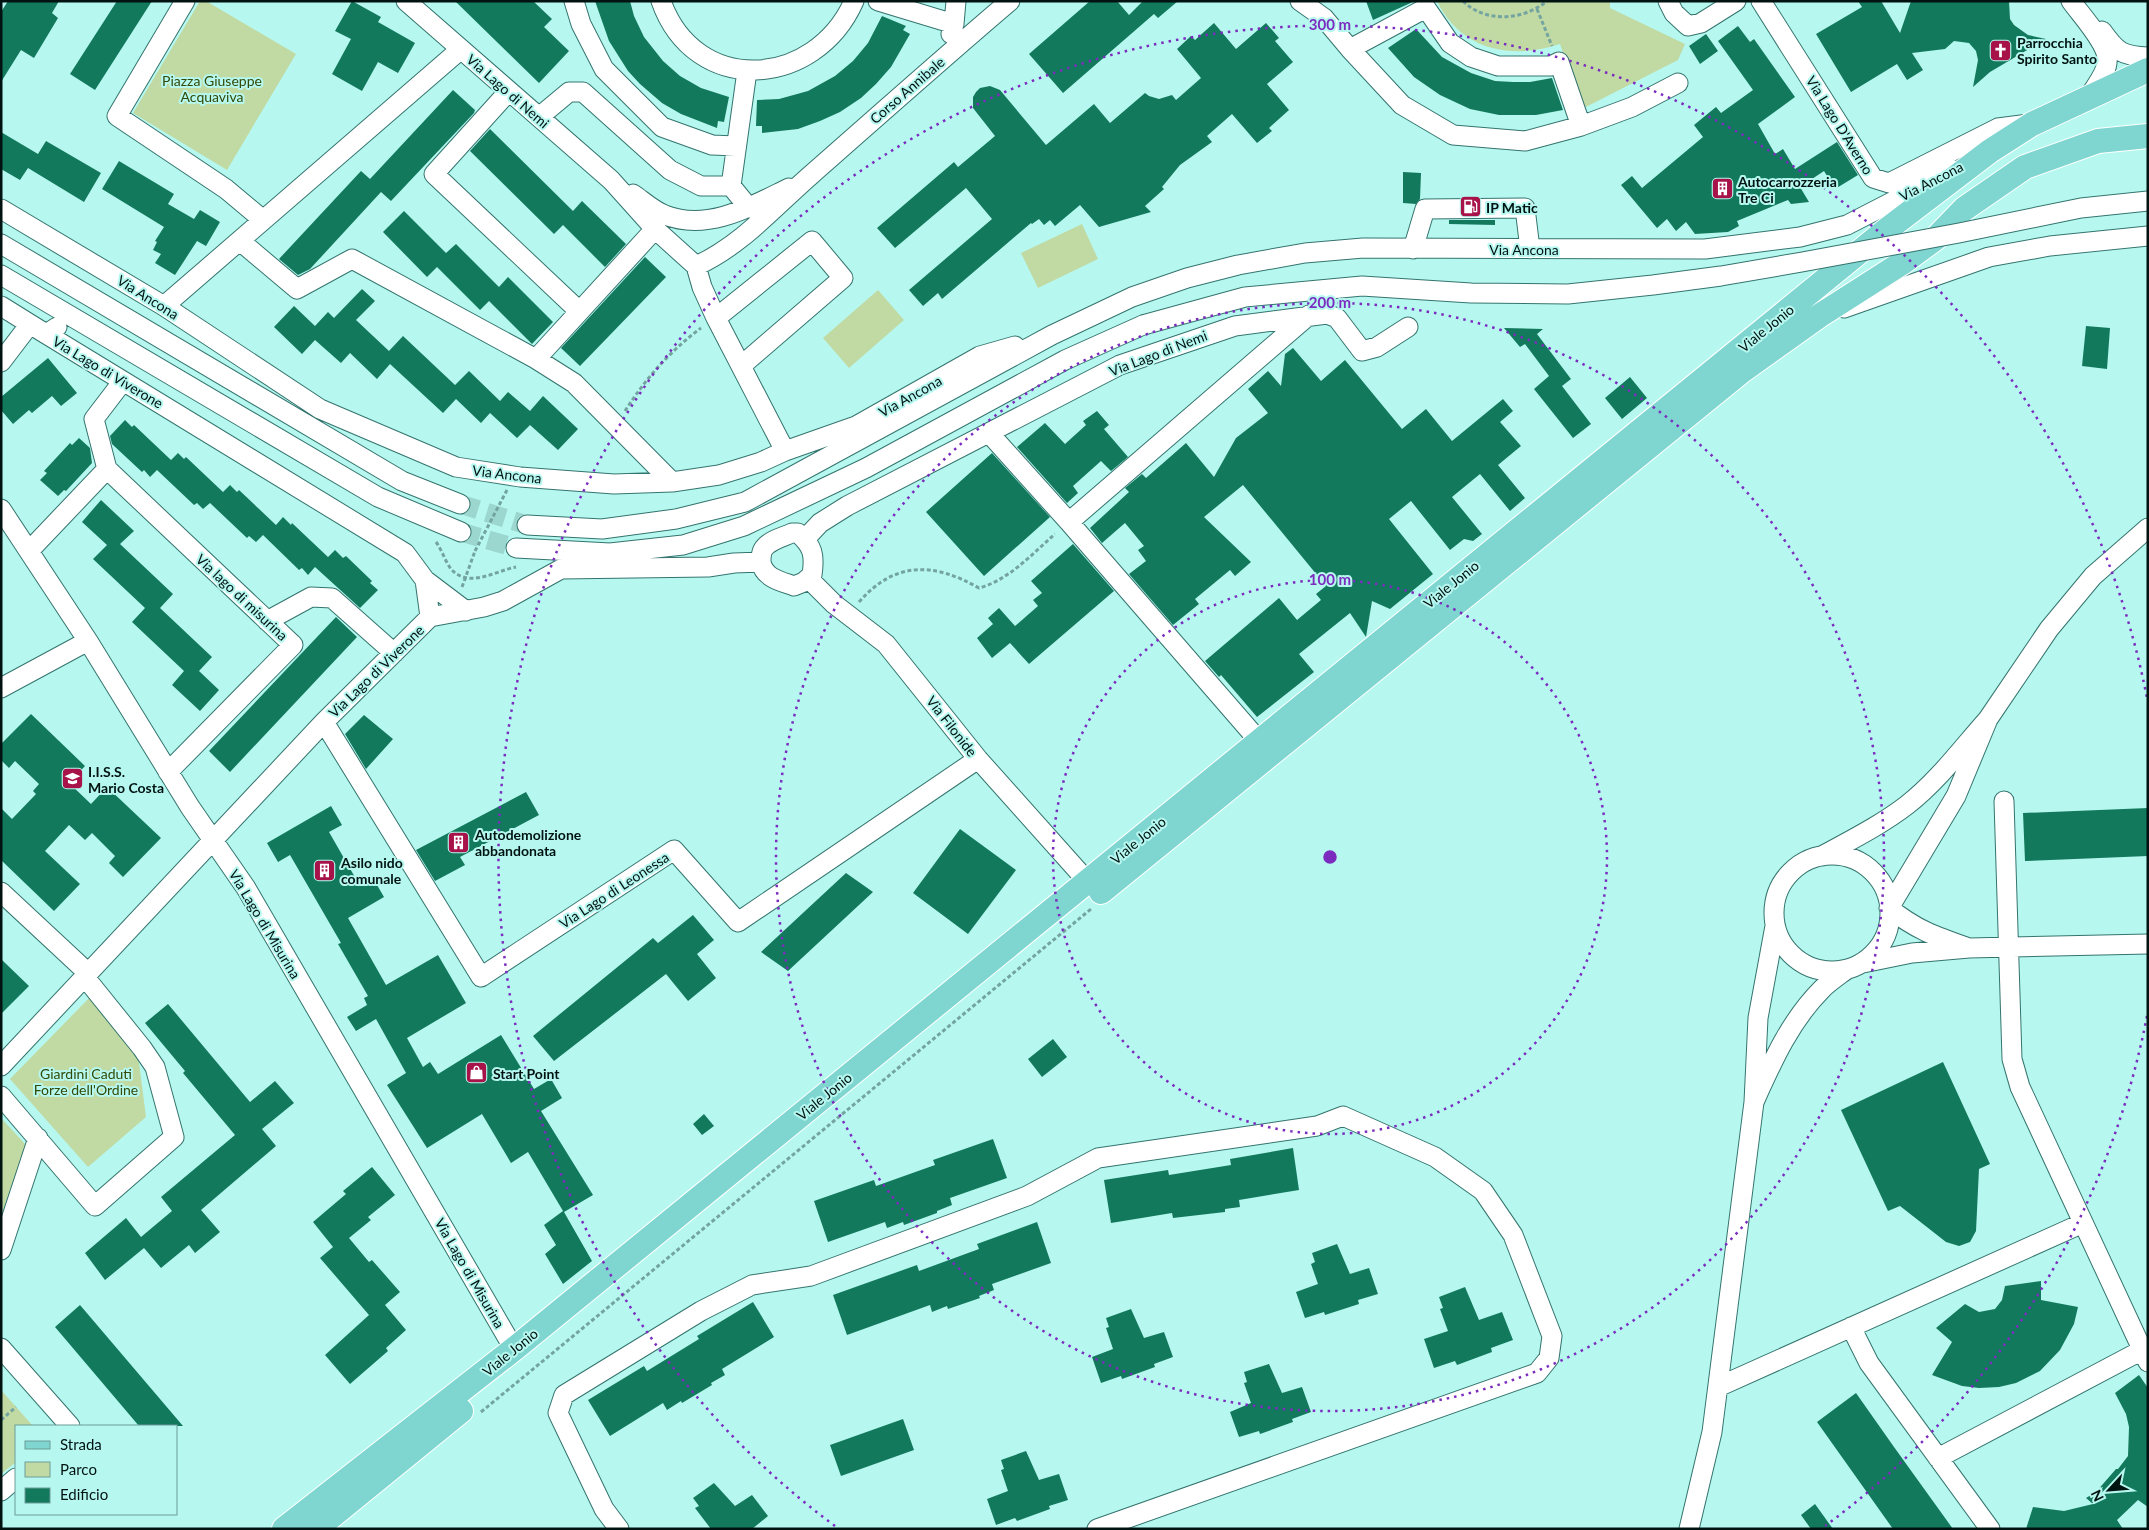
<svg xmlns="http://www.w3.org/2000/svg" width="2149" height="1530" font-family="Lato,sans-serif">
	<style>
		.green { fill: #c1daa3 }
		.building { fill: #13795c }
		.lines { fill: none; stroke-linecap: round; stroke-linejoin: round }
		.minor-tunnel { stroke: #9bd6cf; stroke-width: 19; stroke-dasharray: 19 9; stroke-linecap: butt }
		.minor-casing { stroke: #34746e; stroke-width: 21 }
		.major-casing { stroke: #fff; stroke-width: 26 }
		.path { stroke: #74a49f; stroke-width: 3; stroke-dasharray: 4 2.5; stroke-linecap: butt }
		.minor { stroke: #fff; stroke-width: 19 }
		.major { stroke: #7fd5cf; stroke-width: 24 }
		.minor-bridge-casing { stroke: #34746e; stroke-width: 21; stroke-linecap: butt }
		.path-bridge { stroke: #74a49f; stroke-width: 3; stroke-dasharray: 4 2.5; stroke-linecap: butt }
		.minor-bridge { stroke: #fff; stroke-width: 19 }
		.ring { fill: none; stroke: #7b2cbf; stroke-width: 2.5; stroke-dasharray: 2.5 5 }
		.labels { text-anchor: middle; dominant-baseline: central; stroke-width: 4; stroke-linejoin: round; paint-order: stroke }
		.poi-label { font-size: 14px; font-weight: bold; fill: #001311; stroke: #b6f8f0; text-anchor: start }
		.park-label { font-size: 14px; fill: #324805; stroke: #b6f8f0 }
		.street-label { font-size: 14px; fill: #001311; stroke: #b6f8f0 }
		.centre { fill: #7b2cbf; stroke: #b6f8f0; stroke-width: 2.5 }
		.ring-label { font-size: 15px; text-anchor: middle; font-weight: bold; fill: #7b2cbf; stroke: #b6f8f0; stroke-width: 4; stroke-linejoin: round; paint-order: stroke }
	</style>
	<rect width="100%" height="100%" fill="#b6f8f0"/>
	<path class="green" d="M200 1H206L296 54 227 170 133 113Z
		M1437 1H1610V8L1685 44 1678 60 1582 109 1560 44C1512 60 1461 51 1437 1Z
		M1082 224 1098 259 1038 288 1021 253Z
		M878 290 904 320 849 368 823 338Z
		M93 994 138 1055 146 1117 88 1167 10 1079Z
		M1 1118 26 1145 1 1216Z
		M1 1390 33 1426H16V1462L1 1474Z"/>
	<path class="building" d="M8 1H59L52 13 58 18 34 58 21 50 1 82V12Z
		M117 1H152L95 90 70 74Z
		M352 1 381 17 378 22 415 43 398 73 378 62 362 91 332 74 351 39 335 31Z
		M455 1H533L552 19 544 27 569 51 539 83Z
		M595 1H630L634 16 644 37 663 61 680 76 701 88 729 97 724 122 718 121 717 128 681 114 662 103 640 84 628 71 609 41Z
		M1090 1H1117L1129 15 1143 1H1178L1158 18 1154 14 1063 93 1029 54Z
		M1366 1H1415L1373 20Z
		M1858 1H1881L1900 33 1911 1H2009L2010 19 2014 25 2028 35 2046 39 1990 72 1973 87 1978 60 1976 51 1969 43 1954 41 1945 49 1912 53 1923 70 1907 80 1897 64 1851 92 1816 34 1862 7Z
		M882 16 906 26 903 30 910 34 891 67 876 84 861 98 840 112 820 121 798 129 762 133V126H756L757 100 779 99 808 91 835 76 853 61 868 43Z
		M1214 23 1236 49 1266 23 1279 38 1275 41 1293 62 1267 84 1289 110 1269 128 1272 131 1257 143 1232 114 1207 136 1212 142 1180 165 1162 187 1164 189 1145 206 1151 212 1099 227 1080 205 1055 226 1050 220 1044 225 1039 219 1032 224 1031 223 942 299 938 293 923 306 909 290 992 219 966 188 895 248 877 228 954 162 958 167 995 136 973 108V97L976 92 980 88 990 86 1000 90 1046 145 1094 104 1110 123 1145 93 1149 96 1159 99 1172 95 1176 100 1201 78 1177 49 1191 36 1195 40Z
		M1738 26 1750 42 1754 39 1795 97 1758 124 1775 154 1783 149 1795 169 1837 142 1858 175 1835 189 1824 171 1800 187 1809 202 1791 204 1788 200 1737 221 1739 226 1728 232 1695 234 1686 222 1676 231 1667 219 1657 228 1621 185 1632 176 1642 188 1703 137 1694 125 1716 107 1721 113 1753 90 1718 41Z
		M1416 29 1442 57 1471 73 1495 81 1513 82H1530L1552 78 1563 110 1536 115H1499L1470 109 1440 95 1414 77 1388 48Z
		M1706 34 1718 51 1700 64 1689 46Z
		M453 90 475 110 474 113 391 201 381 192 310 269 298 275 279 259 361 171 370 179Z
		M490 129 573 211 582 201 626 244 605 267 563 225 554 234 470 151Z
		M1 132 38 154 46 141 101 173 84 202 28 168 20 180 1 169Z
		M119 161 174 194 168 204 194 219 200 210 220 222 206 246 197 241 175 275 155 263 161 254 153 250 157 242 155 241 164 227 102 189Z
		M1403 172 1421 173 1420 199 1416 204 1403 203Z
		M404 211 446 253 456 244 499 287 508 277 553 322 532 344 489 301 480 310 437 267 427 277 383 232Z
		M1449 220H1495V225L1449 224Z
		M645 257 666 277 580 366 561 348Z
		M362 289 375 301 356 320 389 351 403 336 455 385 469 371 500 401 508 392 530 411 543 396 578 429 558 450 530 425 517 438 490 413 481 423 456 399 443 413 390 364 377 379 350 353 341 363 315 340 302 354 274 327 294 306 315 326 328 312 334 318Z
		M2086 326 2110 328 2107 369 2082 366Z
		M1504 328 1543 329 1537 334 1571 379 1562 386 1591 424 1573 438 1534 389 1549 376 1525 344 1520 347Z
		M1293 348 1321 381 1345 360 1402 429 1426 409 1452 441 1503 399 1513 411 1500 422 1521 446 1498 465 1525 498 1510 511 1480 474 1452 497 1482 534 1473 541 1464 539 1450 550 1411 501 1389 519 1433 574 1390 609 1372 601 1366 637 1350 613 1299 654 1314 672 1257 717 1221 675 1219 677 1205 661 1279 598 1297 620 1321 600 1316 594 1326 586 1243 485 1204 517 1251 562 1235 576 1230 570 1195 599 1199 604 1173 625 1129 574 1146 561 1138 550 1144 546 1125 523 1102 543 1090 528 1129 492 1125 488 1142 474 1146 478 1186 443 1214 477 1236 438 1268 413 1248 389 1268 371 1281 386 1285 354Z
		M48 358 77 393 61 406 52 396 32 413 29 410 13 424 1 410V397Z
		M1630 377 1647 398 1622 419 1605 398Z
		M1097 411 1109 425 1104 429 1128 457 1111 471 1101 461 1073 486 1078 493 1067 503 1017 447 1045 423 1065 444 1086 425 1083 421Z
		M125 420 132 427 134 425 171 460 178 453 184 459 186 457 223 492 230 485 237 492 239 490 276 525 283 517 291 525 292 523 328 557 335 550 343 558 346 556 372 581 370 583 378 590 360 608 315 567 308 575 302 568 299 570 263 535 256 542 249 536 247 538 210 503 203 509 197 503 194 505 157 470 150 477 144 470 142 472 112 444 110 436Z
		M79 438 90 448 92 463 66 491 64 490 58 496 40 480 47 473 44 471 70 443 72 445Z
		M992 453 1050 517 984 576 926 512Z
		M101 500 134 531 120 544 173 594 160 608 212 657 199 671 219 690 200 711 172 685 184 671 132 622 145 608 93 559 107 545 82 522Z
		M1073 544 1114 591 1029 664 1010 643 992 658 977 638 993 624 988 618 999 608 1015 626 1038 606 1033 600 1042 593 1031 581Z
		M336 617 357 637 230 772 209 751Z
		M31 714 85 766 69 783 91 804 107 787 161 838 123 877 109 863 115 856 92 833 85 840 69 825 45 851 80 884 54 911 1 860V808L12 819 36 794 33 791 39 784 15 761 9 768 1 760V744Z
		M364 715 393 739 366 769 345 734Z
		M526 792 539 815 460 857 465 865 435 881 416 850Z
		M331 806 342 825 329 832 360 886 373 878 384 897 348 918 386 985 438 955 466 1003 407 1038 423 1067 430 1062 438 1074 501 1035 534 1089 551 1079 562 1098 541 1111 593 1195 564 1212 592 1261 563 1284 545 1254 556 1245 544 1225 563 1211 528 1152 511 1163 482 1114 427 1148 387 1085 406 1073 376 1019 356 1031 347 1017 367 1005 364 998 368 996 338 944 341 943 290 855 278 862 267 843Z
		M2148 808V856L2025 861 2023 813Z
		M960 829 1016 870 968 934 913 893Z
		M846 873 873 892 788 971 761 952Z
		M693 915 714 940 697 954 716 978 688 1001 666 974 554 1061 533 1036 653 938 658 943Z
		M1 959 29 986 1 1014Z
		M168 1004 250 1102 275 1081 294 1103 262 1129 276 1146 201 1210 220 1232 195 1253 189 1245 161 1268 144 1248 105 1280 85 1253 126 1218 141 1237 172 1211 161 1197 235 1135 183 1073 185 1071 145 1023Z
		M1053 1039 1067 1057 1042 1077 1028 1059Z
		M1943 1062 1990 1164 1979 1169 1976 1231 1970 1242 1959 1246 1946 1242 1900 1206 1888 1211 1841 1110Z
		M704 1114 714 1126 702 1135 693 1124Z
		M993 1139 1007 1178 950 1198 952 1205 937 1211V1213L904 1225 903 1222 887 1228 885 1222 828 1242 814 1201 874 1180 876 1186 935 1165 933 1160Z
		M1293 1148 1299 1190 1239 1200 1240 1207 1225 1209V1212L1173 1218 1172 1213 1111 1223 1104 1180 1168 1170 1169 1175 1231 1165 1230 1159Z
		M372 1167 395 1195 368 1217 371 1220 349 1238 369 1262 372 1260 400 1292 385 1305 406 1330 386 1348 388 1351 350 1384 325 1355 369 1315 320 1258 333 1247 313 1222 346 1194 343 1191Z
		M1037 1222 1051 1263 992 1284 994 1290 979 1296 980 1298 948 1309 947 1306 932 1312 930 1305 847 1335 833 1295 917 1265 919 1271 979 1249 977 1244Z
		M1337 1244 1350 1274 1369 1268 1378 1294 1358 1300 1359 1304 1325 1315 1324 1312 1305 1318 1296 1292 1318 1284 1311 1264 1315 1262 1312 1253Z
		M2041 1281V1300L2078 1307 2074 1324 2060 1350 2040 1371 2016 1383 1999 1387 1979 1388 1962 1386 1932 1375 1952 1342 1936 1328 1965 1304 1979 1312 1995 1309 2002 1300 2005 1286Z
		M1465 1287 1479 1320 1502 1312 1513 1340 1491 1348 1492 1352 1457 1365 1455 1361 1434 1368 1424 1339 1448 1331 1440 1309 1443 1308 1439 1297Z
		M753 1302 774 1337 722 1369 725 1375 711 1383 712 1385 682 1403 681 1401 667 1410 663 1403 610 1436 588 1400 644 1366 647 1371 699 1339 697 1336Z
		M80 1305 183 1426H139L55 1327Z
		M1131 1309 1144 1338 1164 1332 1173 1357 1154 1364 1155 1367 1122 1379 1121 1376 1101 1383 1092 1357 1113 1349 1106 1328 1109 1327 1106 1318Z
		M1269 1364 1282 1393 1302 1387 1311 1412 1292 1419 1293 1422 1260 1434 1259 1431 1239 1437 1230 1412 1251 1403 1244 1383 1247 1382 1244 1372Z
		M2139 1375 2148 1388V1507L2138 1500 2117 1520 2123 1529H2026L2033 1507 2064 1511 2093 1504 2086 1498 2096 1492 2116 1469H2118L2128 1456 2129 1427 2126 1414 2115 1393Z
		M1856 1393 1894 1447 1953 1529H1893L1817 1422Z
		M903 1419 914 1450 841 1476 830 1445Z
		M1026 1451 1039 1480 1059 1474 1068 1500 1049 1506 1050 1509 1017 1521 1015 1518 996 1525 987 1499 1008 1491 1001 1470 1004 1469 1001 1460Z
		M714 1483 735 1506 752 1495 768 1516 752 1529H711L695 1508 699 1506 693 1498Z
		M1815 1504 1833 1529H1811L1801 1515Z"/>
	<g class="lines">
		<path class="minor-tunnel" d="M460 504 527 525
			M461 532 516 548"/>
		<defs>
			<path id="minor" d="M185 1 117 116 226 189 263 220
				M406 1 611 180 655 229 696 266 702 287 716 318 785 451
				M574 1 581 24 604 69 662 127 712 145 736 146
				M661 1C695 97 815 89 854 1
				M878 1 954 24
				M1300 1 1324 18 1350 49 1402 105 1453 135 1525 141 1581 126 1632 107 1678 83
				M1668 1 1674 13 1688 26 1701 23 1736 1
				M1761 1 1873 178 1889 183 1998 128 2029 124
				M2071 1C2081 15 2106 42 2107 58 2109 71 2095 86 2089 97
				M2102 31C2117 52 2122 56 2148 57
				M951 34 954 24 956 1
				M1350 49 1426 8 1450 43 1471 57 1498 66H1551L1559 62 1581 126
				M509 91 434 174 579 311
				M539 117 569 92H583L670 170 701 186H731L749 208
				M731 186 747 71
				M633 194C643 201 654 211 665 215 708 232 752 206 789 188
				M1 209 164 306 320 409 456 467 520 477 614 484 672 482 719 475 761 462 785 451 856 426 980 356 1015 346
				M240 241 297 289 352 259 536 359 574 383 672 482
				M1 244 402 481 460 504
				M1413 249 1425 209 1525 208 1530 249
				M696 266C742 245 774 207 812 174 878 116 943 58 1010 1
				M1 275 378 497 461 532
				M1 306 46 334 57 327
				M164 306 461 49
				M1844 308 1989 257 2050 246 2148 236
				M716 318 812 241 843 278 741 366
				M46 334 405 553 425 580 430 617
				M536 359 655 229
				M1 362 30 324
				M989 433 1069 522 1259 741
				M107 469 293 645 168 772
				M107 469 94 419 123 381
				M1 509 88 641 190 807 246 888 514 1349
				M1069 522 1309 315
				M527 525 602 529 676 519 745 502 1052 335 1132 297 1187 278 1238 265 1305 253 1363 248 1705 249 1800 237 1847 225 1954 170
				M792 533H798C813 546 815 555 812 575L804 582 794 586C780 581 764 578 761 562 761 557 761 551 765 547 771 540 783 537 792 533Z
				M805 539 820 523 847 506 1120 365 1235 326 1327 314 1337 318 1362 351 1377 347 1408 327
				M516 548 610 553 683 545 744 526 866 468 1065 360 1143 325
				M29 551 107 469
				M809 579 834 604 886 644 978 759 1087 881
				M425 580 466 611
				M430 617 484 607 503 601 561 569 708 567 734 563 761 562
				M267 621 311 597 332 598 394 653
				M1 688 88 641
				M1988 719 2049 629 2093 576 2148 528
				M324 722 481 977 674 850 738 922 978 759
				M2004 801 2012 1059 2020 1087 2148 1362
				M1774 913a58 58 0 1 1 116 0a58 58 0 1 1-116 0Z
				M1822 856C1851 840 1881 825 1907 805 1938 781 1963 747 1988 719L1956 796 1889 908C1916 930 1937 937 1969 948L1912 953 1863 963
				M1 892 88 973
				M1775 926 1758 1018 1754 1102C1772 1062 1790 1021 1822 989 1829 982 1838 976 1846 970
				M1969 948 2148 944
				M1 1066 324 722 430 617
				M1 1096 95 1206 174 1137 155 1067 142 1048 84 976
				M1 1250 38 1138
				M1851 1327 1869 1363 1990 1529
				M1 1348 70 1426
				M1718 1387 2083 1223
				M1938 1458 2148 1347
				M1 1491 16 1478
				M619 1529 604 1509 558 1413 564 1395 701 1311 752 1285 811 1276 1027 1196 1098 1158 1317 1126 1343 1116 1435 1157 1483 1191 1513 1235 1552 1336 1549 1358 1537 1373 1097 1529
				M1689 1529 1712 1432 1754 1102"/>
			<path id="major" d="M1101 892 1742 371 1819 316 1902 263 1936 238 1964 209 2025 167 2098 141 2148 136
				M284 1529 514 1349 1885 231 1990 151 2032 124 2148 70
				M316 1529 461 1411"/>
		</defs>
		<use href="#minor" class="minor-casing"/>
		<use href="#major" class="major-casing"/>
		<path class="path" d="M1463 1C1486 24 1524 20 1547 1
			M1537 9 1552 46
			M625 411C646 378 670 351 701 328
			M436 542C442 550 445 561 451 569 469 589 495 571 516 567
			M462 587 475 551
			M859 602C895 561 933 562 979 588 1009 580 1032 554 1055 534
			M481 1412 1091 909
			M1 1420 16 1407"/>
		<use href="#minor" class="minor"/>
		<use href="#major" class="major"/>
		<defs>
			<path id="minor-bridge" d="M1143 325 1245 297 1362 286 1471 293 1568 294 1653 285 1721 276 1802 262 1959 233 2081 208 2148 201"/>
		</defs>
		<use href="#minor-bridge" class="minor-bridge-casing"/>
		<path class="path-bridge" d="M475 551 507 490"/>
		<use href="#minor-bridge" class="minor-bridge"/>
	</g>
	<g class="ring">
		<circle cx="1330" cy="857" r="277"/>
		<circle cx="1330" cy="857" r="554"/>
		<path d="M2147 1016A832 832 0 0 1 1825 1526M835 1526A832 832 0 1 1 2147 698"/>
	</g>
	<defs>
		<symbol id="church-square" viewBox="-11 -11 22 22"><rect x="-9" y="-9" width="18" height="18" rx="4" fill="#a71249" stroke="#b6f8f0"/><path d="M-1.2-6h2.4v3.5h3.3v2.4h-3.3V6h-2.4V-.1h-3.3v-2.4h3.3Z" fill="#fff"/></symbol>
		<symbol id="building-square" viewBox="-11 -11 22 22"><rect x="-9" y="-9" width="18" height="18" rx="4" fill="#a71249" stroke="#b6f8f0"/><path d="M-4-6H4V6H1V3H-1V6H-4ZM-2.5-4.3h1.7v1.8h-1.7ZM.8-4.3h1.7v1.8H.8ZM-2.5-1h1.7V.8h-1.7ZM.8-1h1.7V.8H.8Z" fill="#fff"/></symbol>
		<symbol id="fuel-square" viewBox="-11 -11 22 22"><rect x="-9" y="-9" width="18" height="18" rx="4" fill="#a71249" stroke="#b6f8f0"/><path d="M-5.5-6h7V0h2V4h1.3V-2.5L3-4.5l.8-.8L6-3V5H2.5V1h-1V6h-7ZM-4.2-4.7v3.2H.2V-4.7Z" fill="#fff"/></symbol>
		<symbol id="school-square" viewBox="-11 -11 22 22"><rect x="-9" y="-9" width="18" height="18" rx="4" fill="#a71249" stroke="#b6f8f0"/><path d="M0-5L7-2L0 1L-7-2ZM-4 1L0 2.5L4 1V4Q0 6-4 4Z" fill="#fff"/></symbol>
		<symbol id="shop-square" viewBox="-11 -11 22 22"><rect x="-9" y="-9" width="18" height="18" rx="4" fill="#a71249" stroke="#b6f8f0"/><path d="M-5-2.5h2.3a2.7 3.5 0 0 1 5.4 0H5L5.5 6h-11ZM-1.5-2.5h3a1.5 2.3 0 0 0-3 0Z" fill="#fff"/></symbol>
	</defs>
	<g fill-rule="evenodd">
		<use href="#church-square" x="1988" y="38" width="25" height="25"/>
		<use href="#building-square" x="1710" y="176" width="25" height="25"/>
		<use href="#fuel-square" x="1458" y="194" width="25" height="25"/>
		<use href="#school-square" x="60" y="766" width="25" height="25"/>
		<use href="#building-square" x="446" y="830" width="25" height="25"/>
		<use href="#building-square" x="312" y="858" width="25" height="25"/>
		<use href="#shop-square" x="464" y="1060" width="25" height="25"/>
	</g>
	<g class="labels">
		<g class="poi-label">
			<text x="2017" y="42">Parrocchia<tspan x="2017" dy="16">Spirito Santo</tspan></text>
			<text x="1738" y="181">Autocarrozzeria<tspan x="1738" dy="16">Tre Ci</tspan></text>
			<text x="1486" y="207">IP Matic</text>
			<text x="88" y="771">I.I.S.S.<tspan x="88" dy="16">Mario Costa</tspan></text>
			<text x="475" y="834">Autodemolizione<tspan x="475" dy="16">abbandonata</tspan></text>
			<text x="341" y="862">Asilo nido<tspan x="341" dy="16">comunale</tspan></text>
			<text x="493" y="1073">Start Point</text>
		</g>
		<g class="park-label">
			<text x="212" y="80">Piazza Giuseppe<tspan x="212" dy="16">Acquaviva</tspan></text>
			<text x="86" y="1073">Giardini Caduti<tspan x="86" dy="16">Forze dell'Ordine</tspan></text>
		</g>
		<g class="street-label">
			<text transform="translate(907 90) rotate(-41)">Corso Annibale</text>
			<text transform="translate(508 91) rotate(41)">Via Lago di Nemi</text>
			<text transform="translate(1840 125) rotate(58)">Via Lago D'Averno</text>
			<text transform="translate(1931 181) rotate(-27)">Via Ancona</text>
			<text x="1524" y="249">Via Ancona</text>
			<text transform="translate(148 297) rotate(32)">Via Ancona</text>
			<text transform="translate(1766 328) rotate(-39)">Viale Jonio</text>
			<text transform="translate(1158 353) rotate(-21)">Via Lago di Nemi</text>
			<text transform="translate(108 372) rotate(31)">Via Lago di Viverone</text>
			<text transform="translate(910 396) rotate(-29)">Via Ancona</text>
			<text transform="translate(507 474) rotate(7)">Via Ancona</text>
			<text transform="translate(1451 584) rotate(-39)">Viale Jonio</text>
			<text transform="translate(242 597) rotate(43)">Via lago di misurina</text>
			<text transform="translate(376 671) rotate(-44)">Via Lago di Viverone</text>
			<text transform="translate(952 726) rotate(52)">Via Filonide</text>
			<text transform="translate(1138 840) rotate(-39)">Viale Jonio</text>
			<text transform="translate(614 890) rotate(-33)">Via Lago di Leonessa</text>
			<text transform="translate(265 924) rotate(59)">Via Lago di Misurina</text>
			<text transform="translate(824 1096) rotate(-39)">Viale Jonio</text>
			<text transform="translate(470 1273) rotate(60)">Via Lago di Misurina</text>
			<text transform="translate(510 1352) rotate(-39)">Viale Jonio</text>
		</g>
	</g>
	<circle cx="1330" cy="857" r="8" class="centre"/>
	<g class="ring-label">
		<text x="1330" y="30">300 m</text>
		<text x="1330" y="308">200 m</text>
		<text x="1330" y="585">100 m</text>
	</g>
	<rect width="2149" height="1530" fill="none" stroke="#001311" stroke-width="5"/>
	<rect x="15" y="1425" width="162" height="90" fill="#b6f8f0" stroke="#6d9c97"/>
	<rect x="25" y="1441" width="25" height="8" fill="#7fd5cf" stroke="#6d9c97"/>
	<text x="60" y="1450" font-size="15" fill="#001311">Strada</text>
	<rect x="25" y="1462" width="25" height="15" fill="#c1daa3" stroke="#6d9c97"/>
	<text x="60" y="1475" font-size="15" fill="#001311">Parco</text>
	<rect x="25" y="1488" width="25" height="15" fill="#13795c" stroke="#6d9c97"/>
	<text x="60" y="1500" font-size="15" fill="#001311">Edificio</text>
	<g transform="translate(2109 1490) rotate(244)" stroke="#b6f8f0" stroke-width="4" paint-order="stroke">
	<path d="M0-4L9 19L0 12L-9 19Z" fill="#001311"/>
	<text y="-8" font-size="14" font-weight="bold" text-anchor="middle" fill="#001311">N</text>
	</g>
</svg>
